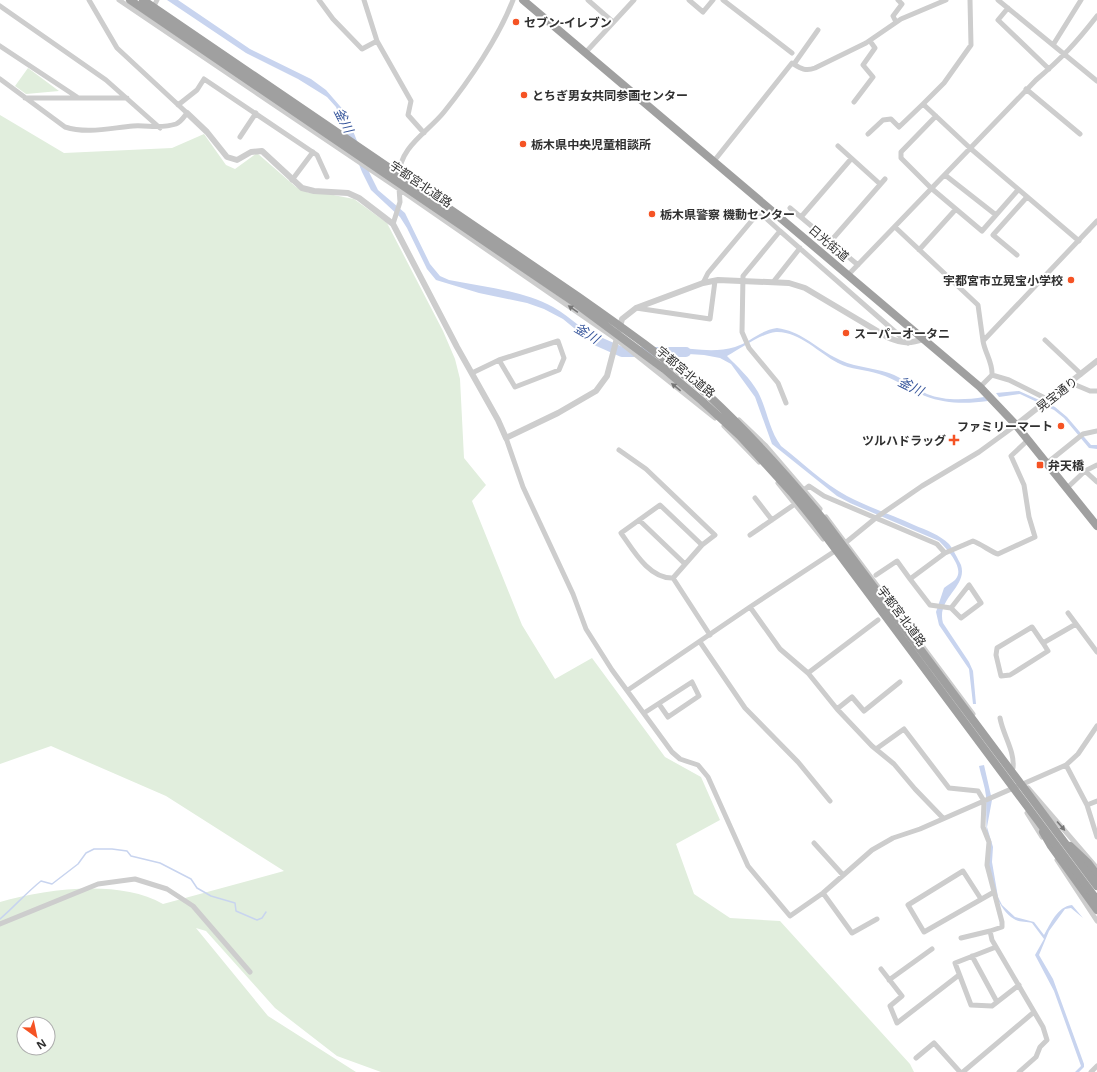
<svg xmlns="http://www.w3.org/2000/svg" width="1097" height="1072" font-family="'Open Sans','Noto Sans JP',sans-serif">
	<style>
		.green { fill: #e1eedd; fill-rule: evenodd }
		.water { fill: #c8d4ef }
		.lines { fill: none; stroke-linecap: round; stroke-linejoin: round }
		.stream { stroke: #c8d4ef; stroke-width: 1.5 }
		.river { stroke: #c8d4ef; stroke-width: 10 }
		.minor { stroke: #cdcdcd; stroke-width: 5 }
		.tertiary { stroke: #cdcdcd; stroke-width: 6 }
		.trunk { stroke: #a0a0a0; stroke-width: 8 }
		.trunk-bridge { stroke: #a0a0a0; stroke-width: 8 }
		.oneway { fill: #777 }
		.poi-dot { fill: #f55324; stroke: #fff; stroke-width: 1.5 }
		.labels { text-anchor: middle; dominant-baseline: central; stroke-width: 4; stroke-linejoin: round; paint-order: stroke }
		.poi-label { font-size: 12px; font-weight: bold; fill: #303030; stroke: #fff; text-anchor: start }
		.street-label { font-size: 12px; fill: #303030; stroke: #fff }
		.water-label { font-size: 13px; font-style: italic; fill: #36559b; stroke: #fff }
	</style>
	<rect width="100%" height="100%" fill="#fff"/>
	<path class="green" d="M28 68 59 91 26 94 15 86Z
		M0 115 64 153 172 148 204 134 226 165 235 169 257 153 296 187 309 193 328 194 354 199 387 223 443 331 455 359 460 379 464 458 486 485 472 501 522 625 555 679 592 658 665 757 701 777 720 820 676 844 694 894 730 918 780 921 910 1064 914 1072H381L337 1056 275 1008 206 931 196 928 268 1016 356 1072H0V902C47 889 119 879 163 904L284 871 166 796 51 746 0 764ZM24 1024H48V1048H24Z"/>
	<path class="water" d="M167 0H178L250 49 311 79 326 90 346 113 370 174 378 190 405 213 430 264 440 276 449 280C484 287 522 290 553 307 572 318 587 334 606 344L604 349 586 338 563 319 544 309 527 303 479 293 436 280 427 269 407 228 400 217 371 190 362 172 336 107 327 97 298 79 246 53Z
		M777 328C800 331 814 346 834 357 851 367 871 367 889 373 903 378 914 388 927 394 944 401 966 400 984 397L988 401C966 404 946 404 925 396 909 389 895 379 879 374 865 369 851 370 838 363 819 353 799 331 776 332 760 334 742 348 727 356 738 367 750 378 758 392 767 409 769 430 781 446 802 462 823 483 847 496 868 507 892 515 914 525 926 530 940 535 949 544 953 549 958 559 961 565 968 587 936 598 943 623L969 662 973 671 976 704H973L969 669 939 625 936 612 944 588C947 585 952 583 955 580 966 569 947 549 939 541L850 503 837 496 772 444 755 397 731 364 720 358 704 355 673 353V347C694 349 715 353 735 347 750 342 761 330 777 328Z
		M1019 391 1055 407 1067 417 1091 445H1097V449L1089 448 1064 418 1054 410 1020 394 999 397 996 393Z
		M984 765 992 800 987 827 993 847 992 862 998 897 1002 905 1015 917 1034 922 1044 935C1051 923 1057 907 1072 905L1083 918 1071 908 1065 909 1049 931 1039 955 1053 979 1084 1064V1067L1079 1072H1075L1081 1066 1054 991 1035 955 1044 939 1032 923C1027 922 1018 922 1014 919 983 900 987 828 986 796 985 786 981 776 979 766Z"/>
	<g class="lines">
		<path class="stream" d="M0 919C14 907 26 893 41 881L52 884 78 864 86 853 94 849H112L127 851 131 856 160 863 191 879 197 888 211 896 235 903 236 911 257 920 262 918 266 912"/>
		<path class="river" d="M595 340 622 352H686"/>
		<path class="minor" d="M119 0 399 189 616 339 715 418
			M319 0 333 19 362 49 377 41
			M364 0 377 41 411 101 408 115 424 133
			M588 0 613 22
			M689 0 703 12 713 0
			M723 0 792 53
			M970 0 971 45 944 83 923 104 970 148 1079 241
			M998 0 1097 81
			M155 4 157 0
			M0 6 106 80 160 128
			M1008 8 998 20 1049 69
			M896 22 893 16 902 4 898 0
			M1053 45 1081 0
			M0 46 77 97
			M586 52 634 0
			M794 64 818 30
			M0 79 65 127C87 134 110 128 133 126 148 125 161 129 176 124 181 122 184 117 187 113L117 48 89 0
			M1026 89 1080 134
			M25 98H127
			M854 102 873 77 863 65 875 48 870 41
			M178 105 197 90 204 79 317 155 327 177
			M936 116 901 152V158L931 188 982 231 1018 190
			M868 134 883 120 891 119 899 127 923 104
			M240 137 256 113
			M838 146 880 184
			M714 161 792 63C800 68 805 72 815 68L866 43 901 19 946 0
			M945 175 996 215
			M399 176C399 147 428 132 444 112 469 81 499 37 513 0
			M292 180 313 152
			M790 208 858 265
			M801 217 851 159
			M393 224 400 202 399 188
			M895 227 978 305 983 341 1097 221
			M780 231 908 343
			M830 242 885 179
			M919 250 956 209
			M1017 255 993 235 1027 197
			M848 275 1036 80C1062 58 1076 43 1097 16
			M774 281 800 248
			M703 283 708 273 759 212 780 231 743 276 742 332 749 348 778 383 786 403
			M636 308 710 319 715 281
			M1045 340 1081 374
			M983 341C985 353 993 363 992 375
			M472 373 499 360 558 341 564 358 559 370 515 387 499 360
			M1071 383 1090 391H1097
			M980 387 992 375 1009 380 1049 400
			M739 420 765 445 820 509
			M724 426 759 462
			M506 438 523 487 573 594 586 629 612 670 672 752 680 759 698 765 708 777 748 866 790 916 823 893 872 850 893 838 920 829 1066 765 1078 754 1097 726
			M619 450 646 469 715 535 702 545 673 578 710 635
			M1047 463 1083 434 1097 431
			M1085 471 1097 482
			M778 483 823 539
			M1067 488 1085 471 1097 465
			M804 490 809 486 824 496 937 544 945 553 910 579 930 605 951 608 961 618 981 603 969 585 951 608
			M755 498 772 520
			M826 517 973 714
			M639 520 685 564
			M750 535 795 504
			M844 544 877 517 922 486 979 452 1016 425
			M945 553 973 541C981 544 993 553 998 554L1035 537 1029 517 1024 485 1011 456 1028 440
			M876 575 897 561 910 579
			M673 578C649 579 633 550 621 533L660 505 702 545
			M750 607 838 549
			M1068 613 1097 652
			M700 642 745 708 798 762 830 801
			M1043 643 1048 651 1010 675 1001 676 996 655 997 648 1032 627 1043 643 1076 624
			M808 673 878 620
			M628 690 750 607 780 649 808 673 837 709 872 746 894 764 915 789 943 818
			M837 709 852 697 864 711 900 682
			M644 713 692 682 699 696 668 717 659 704
			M1000 718C1003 735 1015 751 1013 768
			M876 749 904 729 949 788 978 791 984 801 983 827 989 842 987 865 1002 922V927L990 931 992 940 1043 1027 1047 1040 1040 1047 1036 1057 1019 1072
			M1066 765 1087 805 1097 837
			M1028 788 1097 868
			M1087 805 1097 801
			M1027 813 1042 837
			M814 843 843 875
			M1057 860 1097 921
			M823 893 852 933 877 919
			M981 899 963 871 908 905 924 932 994 892
			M0 924 98 884 135 879 167 889 193 906 250 972
			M961 938 990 931
			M996 947 955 963 971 1005 992 1006 1019 985
			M972 956 997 1002
			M881 969 902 996 890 1006 897 1023 959 975
			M889 980 932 949
			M916 1058 934 1043 960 1072
			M963 1072 1034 1012
			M1091 1072 1097 1066"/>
		<path class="tertiary" d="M187 113 207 132 227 157 237 160 251 152 262 151 302 188 314 191 348 193 359 198 393 224 457 347 498 420 506 438 558 413 596 391 607 376 622 319 636 308 703 283 718 280 789 283 805 288 889 338C902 343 910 344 923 339
			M1016 425 1097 361"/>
		<path class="trunk" d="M523 0 980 387 1016 425 1097 526
			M1043 832 1051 846 1097 910
			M1070 846 1088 863 1097 875"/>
		<path class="trunk-bridge" d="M130 0 575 303 664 369 702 401 740 436 792 493 816 523 1097 900
			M143 0 579 297C623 328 667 359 707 394 749 433 787 475 823 519L1097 886"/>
	</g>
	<defs><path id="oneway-solid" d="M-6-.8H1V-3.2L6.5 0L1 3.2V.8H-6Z"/></defs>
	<g class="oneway">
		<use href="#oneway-solid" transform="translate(573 309) rotate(-145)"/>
		<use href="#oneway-solid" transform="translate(676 387) rotate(-141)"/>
		<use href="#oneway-solid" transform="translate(1061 826) rotate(49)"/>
	</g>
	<g class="poi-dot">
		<circle cx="516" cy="22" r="4"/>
		<circle cx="524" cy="95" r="4"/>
		<circle cx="523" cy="144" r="4"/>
		<circle cx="652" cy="214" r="4"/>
		<circle cx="1071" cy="280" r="4"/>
		<circle cx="846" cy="333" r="4"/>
		<circle cx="1061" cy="426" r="4"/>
		<path d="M952 434h4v4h4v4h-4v4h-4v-4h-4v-4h4z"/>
		<rect x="1036" y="461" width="8" height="8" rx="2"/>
	</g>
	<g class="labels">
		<g class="poi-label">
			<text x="524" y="22">セブン-イレブン</text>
			<text x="532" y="95">とちぎ男女共同参画センター</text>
			<text x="531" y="144">栃木県中央児童相談所</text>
			<text x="660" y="214">栃木県警察 機動センター</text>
			<text x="1063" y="280" text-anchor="end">宇都宮市立晃宝小学校</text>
			<text x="854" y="333">スーパーオータニ</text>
			<text x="1053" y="426" text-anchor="end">ファミリーマート</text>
			<text x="946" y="440" text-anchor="end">ツルハドラッグ</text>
			<text x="1048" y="465">弁天橋</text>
		</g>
		<g class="street-label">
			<text transform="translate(421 184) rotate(34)">宇都宮北道路</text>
			<text transform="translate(829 243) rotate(40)">日光街道</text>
			<text transform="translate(686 372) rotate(40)">宇都宮北道路</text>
			<text transform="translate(1057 394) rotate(-38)">晃宝通り</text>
			<text transform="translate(902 616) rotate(53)">宇都宮北道路</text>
		</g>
		<g class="water-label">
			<text transform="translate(344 120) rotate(63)">釜川</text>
			<text transform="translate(587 333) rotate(31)">釜川</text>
			<text transform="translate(911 386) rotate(26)">釜川</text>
		</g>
	</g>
	<g transform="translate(36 1036) rotate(147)"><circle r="19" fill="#ffffff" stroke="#acacac"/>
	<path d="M0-3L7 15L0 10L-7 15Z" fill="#f55324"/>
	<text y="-6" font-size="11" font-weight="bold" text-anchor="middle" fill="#303030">N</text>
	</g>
</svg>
